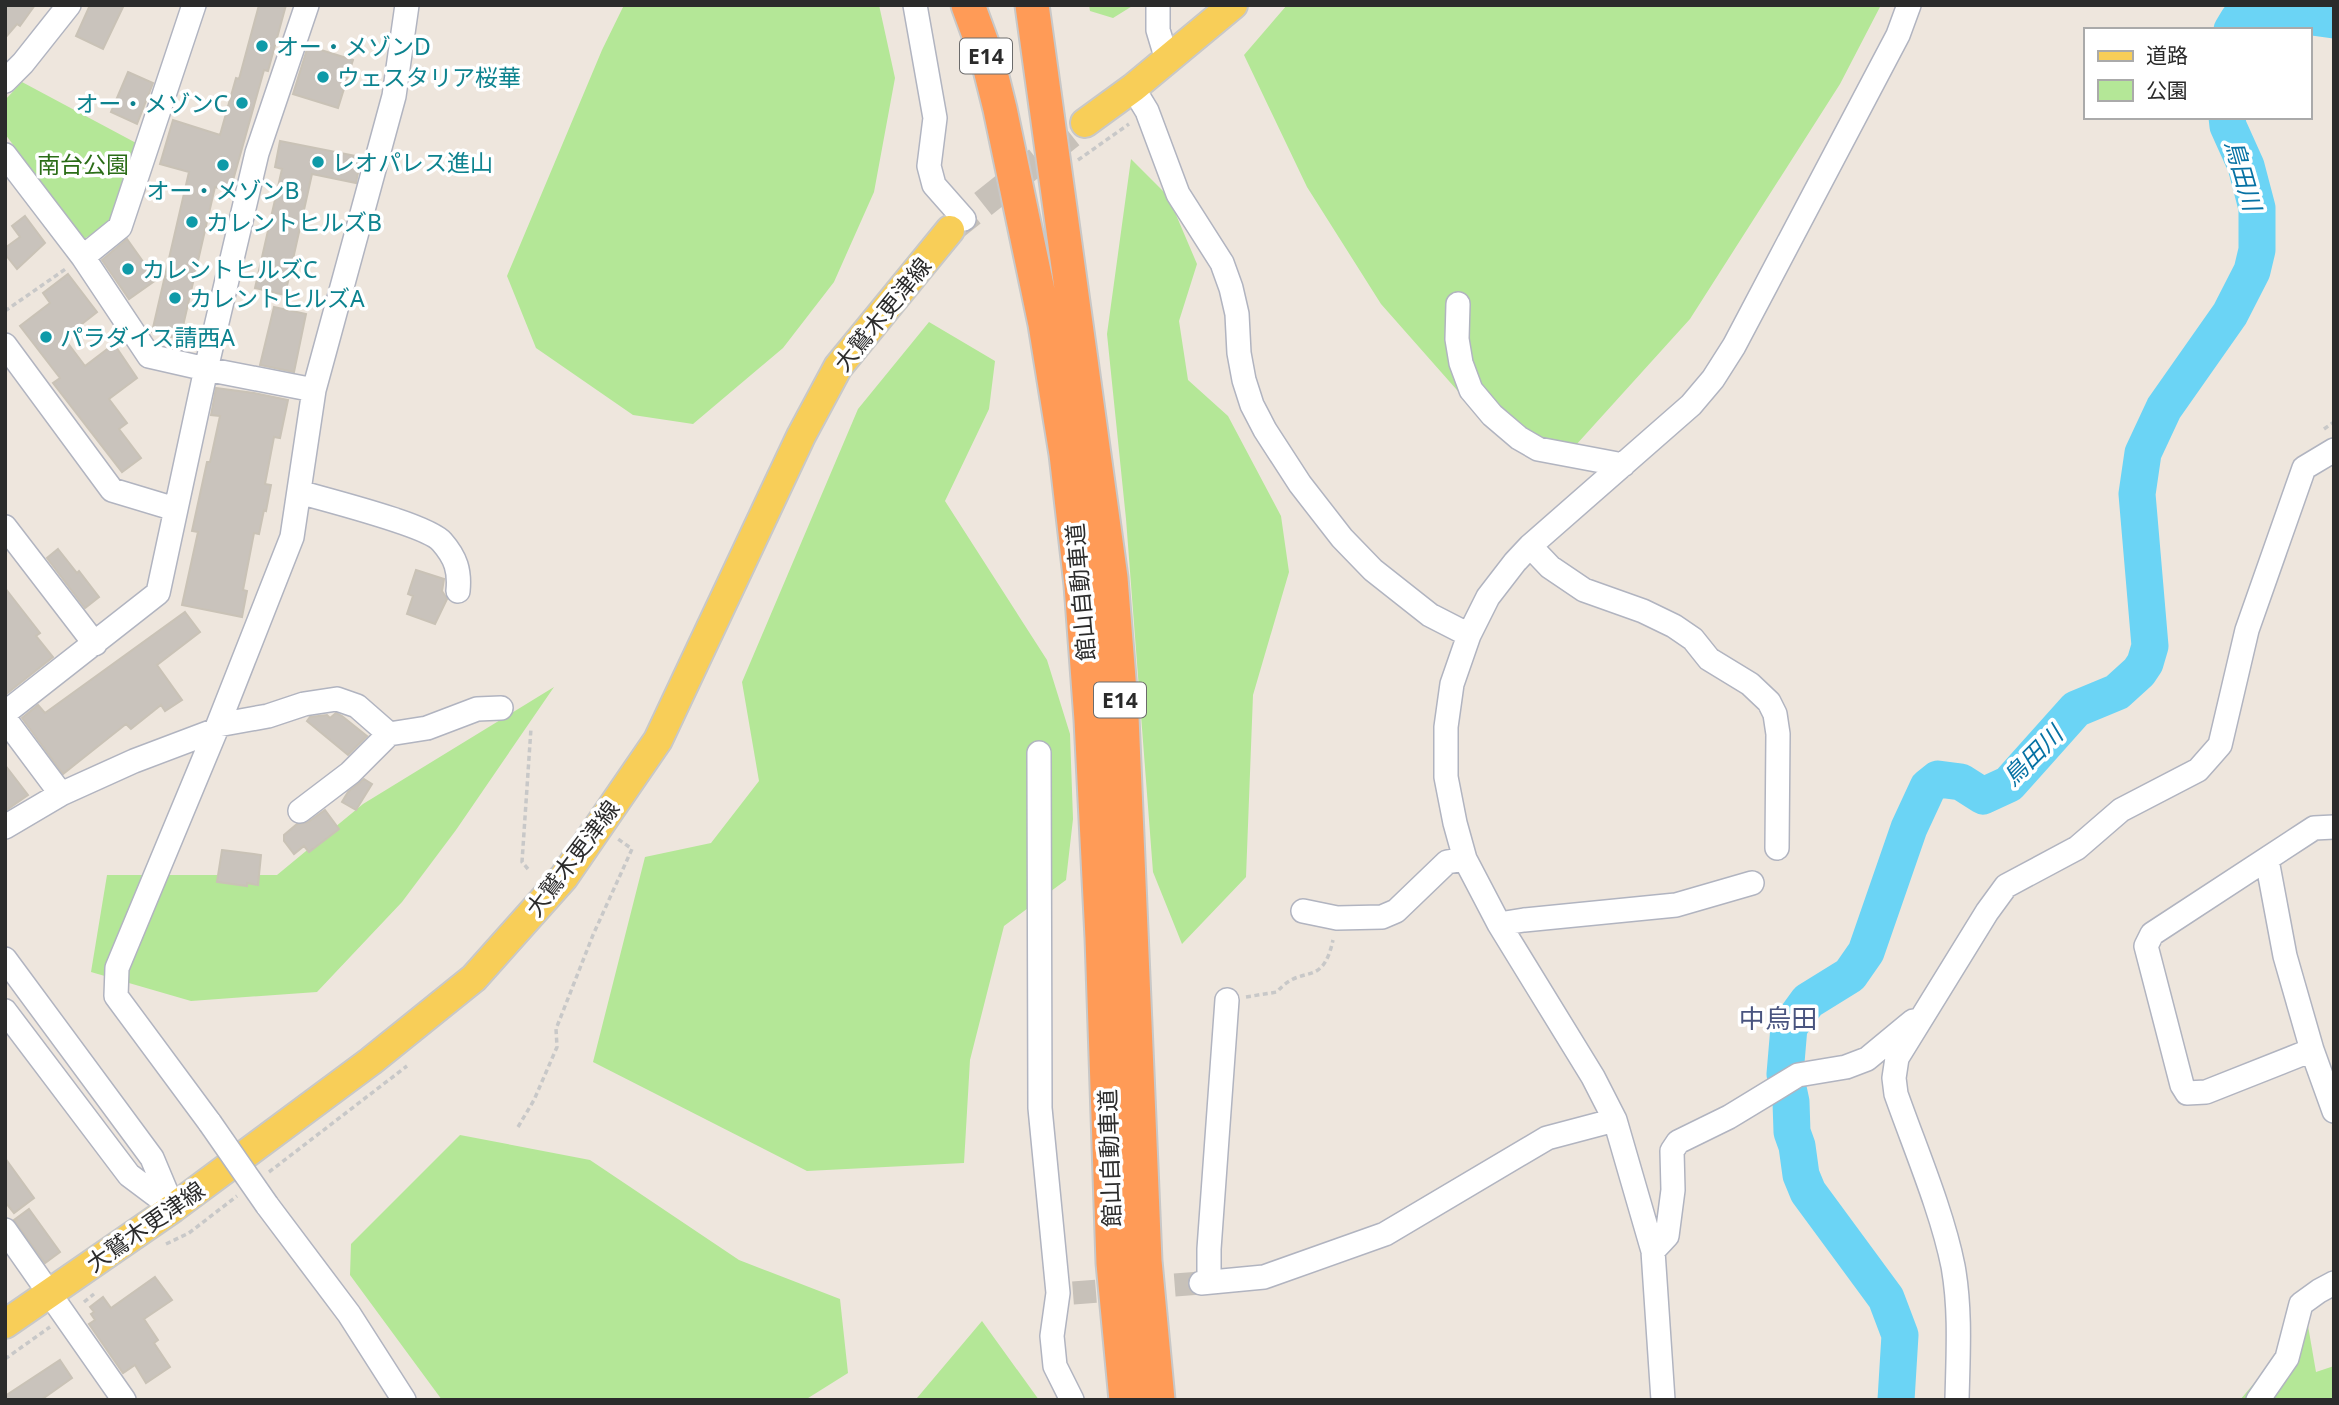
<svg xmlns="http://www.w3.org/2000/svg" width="2339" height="1405" font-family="'Noto Sans','Noto Sans JP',sans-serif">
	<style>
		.green { fill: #b4e797 }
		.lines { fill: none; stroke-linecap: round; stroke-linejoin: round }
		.river { stroke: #6bd4f5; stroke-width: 37 }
		.building { fill: #c9c3bc; stroke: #c9c2b6; stroke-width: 2 }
		.minor-tunnel { stroke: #c7c1b9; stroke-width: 23; stroke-dasharray: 23 11; stroke-linecap: butt }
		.major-tunnel { stroke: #c7c1b9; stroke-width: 28; stroke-dasharray: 28 14; stroke-linecap: butt }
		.minor-casing { stroke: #b1b4c0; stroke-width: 26 }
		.major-casing { stroke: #c8c8c8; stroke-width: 32 }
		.highway-casing { stroke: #c8c8c8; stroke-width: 37 }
		.path { stroke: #c8c8c8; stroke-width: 3.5; stroke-dasharray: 5 3.5; stroke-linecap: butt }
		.minor { stroke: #fff; stroke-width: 23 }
		.major { stroke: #f8ce58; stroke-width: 28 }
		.highway { stroke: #ff9b57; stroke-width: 33 }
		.minor-bridge-casing { stroke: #b1b4c0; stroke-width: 26; stroke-linecap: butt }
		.minor-bridge { stroke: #fff; stroke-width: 23 }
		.culture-dot { fill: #0f9aa8; stroke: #fff; stroke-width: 2.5 }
		.labels { text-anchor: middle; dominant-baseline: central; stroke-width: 7; stroke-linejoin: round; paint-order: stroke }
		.shield { fill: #fff; stroke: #6b6b6b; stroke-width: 2 }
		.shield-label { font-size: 21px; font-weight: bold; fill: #2b2b2b }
		.culture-label { font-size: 23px; fill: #0d838f; stroke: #fff; text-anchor: start }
		.park-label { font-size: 23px; fill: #2b6d17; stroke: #fff }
		.street-label { font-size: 23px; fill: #2b2b2b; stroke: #fff }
		.water-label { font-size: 24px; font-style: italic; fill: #0772a4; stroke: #fff }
		.quarter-label { font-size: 26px; fill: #49547f; stroke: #fff }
	</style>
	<rect width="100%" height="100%" fill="#eee6dd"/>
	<path class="green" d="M624 5H879L895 78 874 192 834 282 783 348 693 424 633 415 536 348 507 276 602 50Z
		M1089 5H1134L1113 18 1090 11Z
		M1287 5H1881L1840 84 1690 319 1566 456 1479 415 1381 304 1307 187 1244 55Z
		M22 82 138 144 109 223 84 239 5 134V100Z
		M1131 159 1168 196 1197 264 1179 321 1188 380 1228 416 1281 516 1289 572 1253 695 1246 877 1182 944 1153 872 1126 519 1107 334Z
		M929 322 995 361 989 409 945 501 1047 660 1070 734 1073 819 1066 880 1004 926 970 1060 964 1163 807 1171 593 1062 645 857 711 843 759 781 742 682 858 409Z
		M554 687 456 830 402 902 317 992 191 1001 91 972 107 875H277L363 804Z
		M460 1135 590 1160 739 1260 840 1299 848 1373 805 1400H442L350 1275 351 1244Z
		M2307 1320 2316 1372 2334 1366V1400H2240Z
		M982 1321 1039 1400H914L917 1398Z"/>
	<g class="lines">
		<path class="river" d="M2232 30 2238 20 2263 10 2334 20
			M1896 1400 1900 1335 1886 1298 1808 1192 1801 1175 1797 1146 1792 1132 1791 1102 1785 1074 1789 1027 1808 1001 1850 975 1866 952 1909 828 1928 787 1938 779 1961 782 1983 796 2009 784 2076 709 2117 692 2139 672 2145 663 2150 646 2137 494 2143 453 2164 408 2230 314 2252 271 2257 250V208L2246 166 2228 126 2227 117"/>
	</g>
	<path class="building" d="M5 5H35L20 26 17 24 5 38Z
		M90 5H124L103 49 76 36Z
		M259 5H286L268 71 264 70 230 191 215 187 180 339 152 332 189 172 160 164 173 120 220 135 236 78 239 79Z
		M308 46 353 60 338 108 293 94Z
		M128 72 153 83 137 124 111 112Z
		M280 141 361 157 356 183 312 174 285 295 255 288 282 169 275 167Z
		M25 216 45 243 17 269 5 254V248L20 237 12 226Z
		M127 239 156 280 129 299 102 260Z
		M68 274 97 312 64 338 85 366 114 344 137 378 109 399 127 423 119 429 141 458 122 472 53 383 60 378 20 326 50 303 43 293Z
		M274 307 306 314 294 372 260 365Z
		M216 388 254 393 288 400 280 438 274 437 265 484 271 485 266 511 264 510 259 534 254 533 243 590 247 591 242 617 182 605 198 532 192 531 207 462H210L220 416 211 415Z
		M58 549 77 573 79 571 99 597 85 608 47 558Z
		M416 570 444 579 442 591 447 599 435 624 407 614 413 596 408 594Z
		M5 588 40 633 36 636 53 657 5 695Z
		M185 612 200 632 157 665 182 700 165 711 161 705 131 729 126 724 63 774 22 718 38 705 45 713Z
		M336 713 342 716 367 736 348 755 307 721 310 717 327 715 330 718Z
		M5 765 28 795 5 811Z
		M364 779 372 784 356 810 342 802 348 792Z
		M325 810 339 829 309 852 304 846 294 854 284 841V835L297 824 308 822Z
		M222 850 261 855 258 885 247 883V886L217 882Z
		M5 1158 34 1198 14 1213 5 1202Z
		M29 1209 60 1252 45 1263 14 1220Z
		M155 1277 172 1300 144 1319 158 1340 154 1343 170 1367 146 1383 135 1365 123 1373 89 1324 95 1320 91 1314 94 1312 90 1307 103 1297 111 1308Z
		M60 1360 72 1378 41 1400H5V1396Z"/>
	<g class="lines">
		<path class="minor-tunnel" d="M1073 1293 1201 1283"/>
		<path class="major-tunnel" d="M950 230 1085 123"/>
		<defs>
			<path id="minor" d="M915 5 935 118 929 166 934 185 964 219
				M1158 5V30L1167 60
				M5 81 23 63 69 5
				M1133 88 1147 111 1178 194 1222 263 1231 288 1237 314 1239 353 1244 380 1252 405 1265 430 1300 484 1342 538 1373 570 1430 615 1469 635
				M5 155 83 257 149 356 206 369 314 390
				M83 257 120 227 194 5
				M1458 304 1457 339 1461 363 1471 390 1492 415 1519 438 1538 449 1623 465
				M5 345 112 490 175 509
				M299 492C326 500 428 525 442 542 456 558 460 571 458 591
				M5 527 95 644
				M1530 546 1550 567 1584 590 1643 611 1674 626 1693 639 1709 659 1750 684 1769 702 1775 714 1778 734 1777 848
				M5 713 158 593 206 369 257 153 307 5
				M5 719 61 794
				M218 725 268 716 304 704 337 699 357 706 389 734
				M1039 753 1040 1108 1058 1293 1052 1336 1055 1366 1072 1400
				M300 811 350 773 389 734 427 728 477 709 501 708
				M5 827 61 794 134 761 216 730
				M2267 860 2285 956 2312 1050 2334 1111
				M1303 911 1337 918 1382 917 1396 911 1447 862 1465 859
				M1499 924 1524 920 1676 905 1752 883
				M5 959 152 1158 173 1208
				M5 1011 129 1175 173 1208
				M2312 1050 2206 1092 2187 1093 2182 1085 2146 946 2152 934 2314 828 2334 827
				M210 1123 116 996 117 968 216 730 292 537 314 390 394 96 407 5
				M267 1205 349 1314 404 1400
				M5 1230 124 1400
				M1653 1251 1667 1236 1673 1190 1672 1151 1678 1142 1729 1117 1798 1075 1846 1067 1867 1059 1913 1021
				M1209 1282V1249L1227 1000
				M1201 1283 1264 1277 1385 1234 1547 1138 1615 1120
				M1663 1400 1653 1251 1615 1120 1593 1077 1499 924 1465 859 1455 823 1446 777V727L1452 684 1469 635 1488 597 1515 562 1530 546 1691 405 1713 379 1734 346 1898 35 1909 5
				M1957 1400C1958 1356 1961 1310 1953 1266 1942 1211 1915 1148 1896 1094L1894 1078 1897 1058 1987 912 2006 886 2077 848 2121 810 2198 770 2220 745 2247 630 2304 468 2334 450
				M2258 1400 2287 1358 2301 1304 2319 1291 2334 1283"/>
			<path id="major" d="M1085 123 1133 88 1233 5
				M5 1324 173 1208 371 1061 474 978 564 877 658 740 801 436 838 367 950 230"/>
			<path id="highway" d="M968 5 987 57 1000 109 1045 324 1066 454 1081 585 1091 720 1102 938 1113 1263 1126 1400
				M1032 5 1111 578 1122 717 1145 1261 1158 1400"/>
		</defs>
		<use href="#minor" class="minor-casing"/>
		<use href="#major" class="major-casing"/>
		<use href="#highway" class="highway-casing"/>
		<path class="path" d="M1078 160 1129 124
			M5 311 67 268
			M2324 429 2334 422
			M528 869 522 862 531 728
			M1246 997 1277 992C1302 962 1322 990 1333 940
			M518 1127 534 1100 557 1047 556 1029 593 935 632 849 618 839
			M269 1172 407 1066
			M166 1244 189 1233 237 1196
			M84 1302 94 1294
			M5 1359 50 1327"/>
		<use href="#minor" class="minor"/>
		<use href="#major" class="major"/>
		<use href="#highway" class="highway"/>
		<defs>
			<path id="minor-bridge" d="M210 1123 267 1205"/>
		</defs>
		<use href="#minor-bridge" class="minor-bridge-casing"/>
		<use href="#minor-bridge" class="minor-bridge"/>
	</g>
	<g class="culture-dot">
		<circle cx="262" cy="46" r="7"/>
		<circle cx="323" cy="77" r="7"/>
		<circle cx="242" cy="103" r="7"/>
		<circle cx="318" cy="162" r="7"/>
		<circle cx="223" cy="165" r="7"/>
		<circle cx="192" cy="222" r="7"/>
		<circle cx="128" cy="269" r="7"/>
		<circle cx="175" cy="298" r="7"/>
		<circle cx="46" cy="337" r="7"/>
	</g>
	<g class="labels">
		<g class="shield">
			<rect x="960" y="38.5" width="52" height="35" rx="5"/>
			<rect x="1094" y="682.5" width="52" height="35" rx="5"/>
		</g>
		<g class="shield-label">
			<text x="986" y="56">E14</text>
			<text x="1120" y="700">E14</text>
		</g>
		<g class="culture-label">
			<text x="276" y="46">オー・メゾンD</text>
			<text x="337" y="77">ウェスタリア桜華</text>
			<text x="228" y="103" text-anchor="end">オー・メゾンC</text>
			<text x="332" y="162">レオパレス進山</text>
			<text x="223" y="190" text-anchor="middle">オー・メゾンB</text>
			<text x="206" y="222">カレントヒルズB</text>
			<text x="142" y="269">カレントヒルズC</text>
			<text x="189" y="298">カレントヒルズA</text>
			<text x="60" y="337">パラダイス請西A</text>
		</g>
		<g class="park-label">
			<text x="83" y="164">南台公園</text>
		</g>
		<g class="street-label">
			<text transform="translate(882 314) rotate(-51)">大鷲木更津線</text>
			<text transform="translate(1080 592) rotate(-95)">館山自動車道</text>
			<text transform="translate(572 858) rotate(-53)">大鷲木更津線</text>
			<text transform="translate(1109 1158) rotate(-92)">館山自動車道</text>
			<text transform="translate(145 1226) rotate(-35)">大鷲木更津線</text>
		</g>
		<g class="water-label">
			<text transform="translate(2244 175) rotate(74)">鳥田川</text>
			<text transform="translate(2032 755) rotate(-45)">鳥田川</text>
		</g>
		<g class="quarter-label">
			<text x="1778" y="1018">中烏田</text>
		</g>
	</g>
	<rect width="2339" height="1405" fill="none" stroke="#2b2b2b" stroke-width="14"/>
	<rect x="2084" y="28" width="228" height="91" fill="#ffffff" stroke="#aaaaaa" stroke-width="2"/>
	<rect x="2098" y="51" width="35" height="10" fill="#f8ce58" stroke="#aaaaaa" stroke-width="2"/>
	<text x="2146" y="63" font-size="21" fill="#2b2b2b">道路</text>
	<rect x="2098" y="80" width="35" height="21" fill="#b4e797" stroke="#aaaaaa" stroke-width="2"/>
	<text x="2146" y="98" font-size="21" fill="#2b2b2b">公園</text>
</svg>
